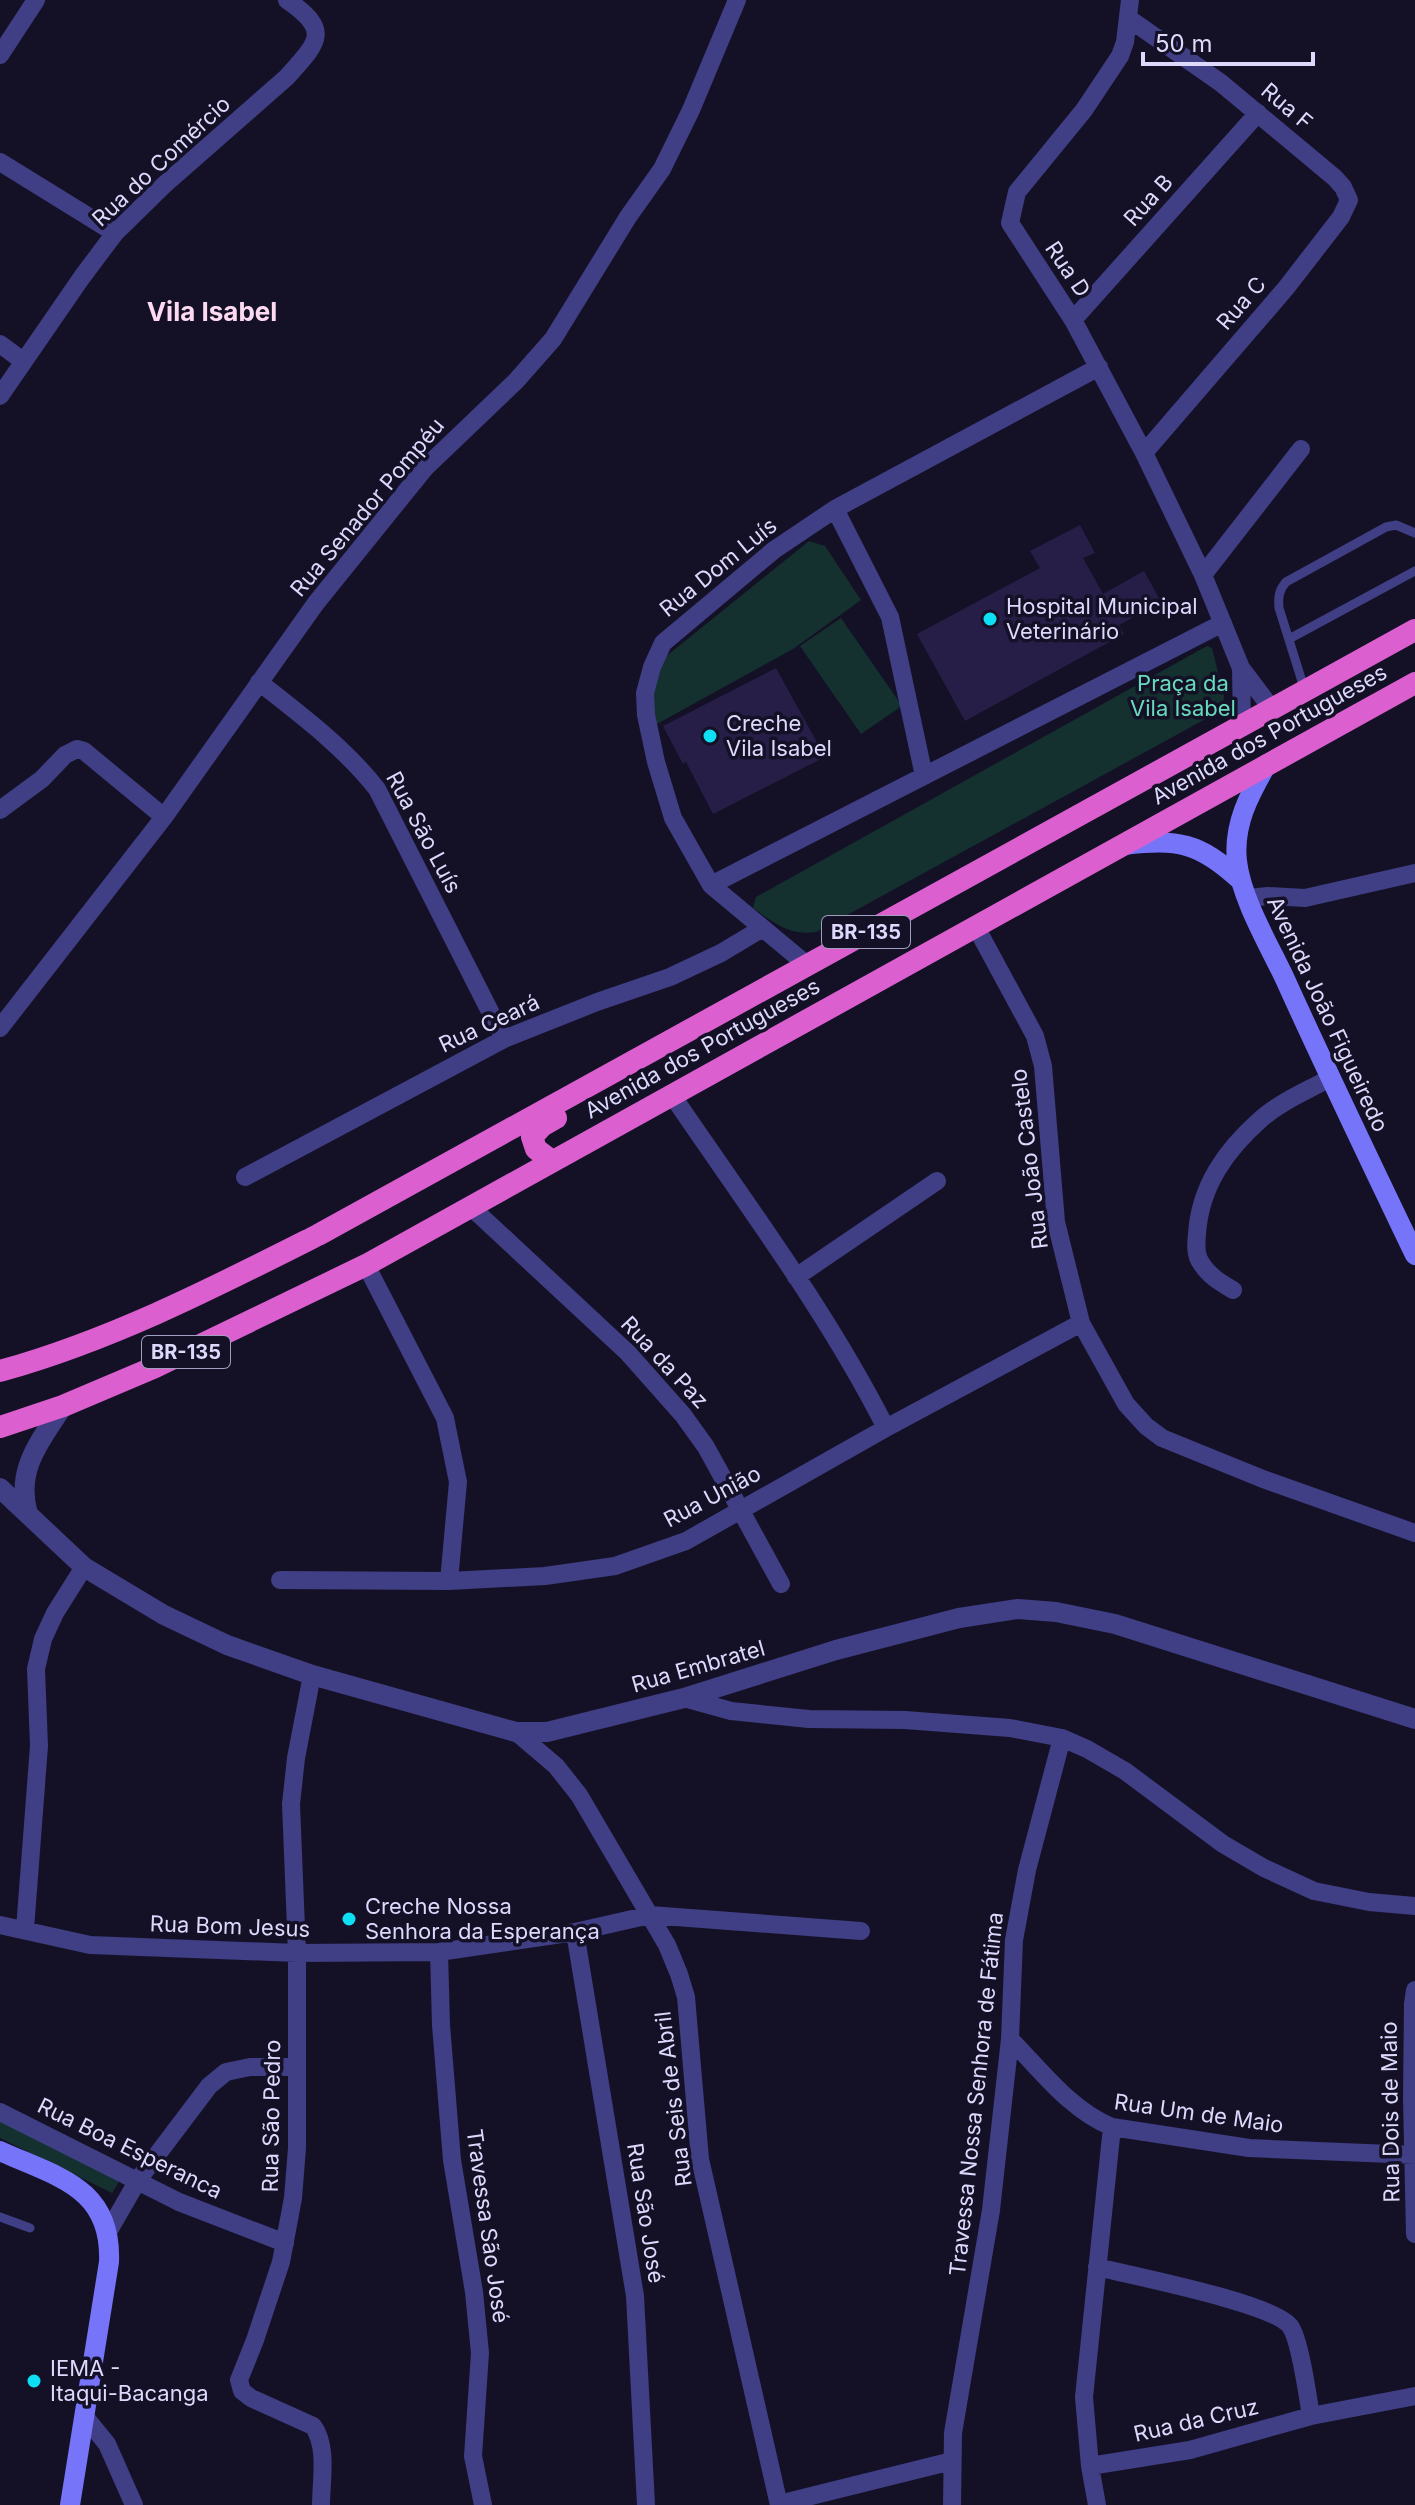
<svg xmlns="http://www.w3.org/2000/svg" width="1415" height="2505" font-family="Inter,sans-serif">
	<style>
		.green { fill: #143130 }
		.building { fill: #261e47 }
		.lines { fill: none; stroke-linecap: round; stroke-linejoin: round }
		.service { stroke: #403e84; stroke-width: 9 }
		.minor { stroke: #403e84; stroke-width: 18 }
		.tertiary { stroke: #403e84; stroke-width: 20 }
		.secondary { stroke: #7674f9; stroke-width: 20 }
		.trunk { stroke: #dc5fcf; stroke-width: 22 }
		.poi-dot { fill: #0ddff4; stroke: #141127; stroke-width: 3 }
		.labels { text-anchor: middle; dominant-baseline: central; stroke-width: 7; stroke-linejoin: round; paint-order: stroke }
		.shield { fill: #141127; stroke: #a09dbd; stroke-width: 2 }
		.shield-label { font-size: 20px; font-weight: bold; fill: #dcd9fd }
		.street-label { font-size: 22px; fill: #dcd9fd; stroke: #141127 }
		.poi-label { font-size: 22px; fill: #dcd9fd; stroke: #141127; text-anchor: start }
		.park-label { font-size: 22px; fill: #67dbbd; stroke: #141127 }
		.quarter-label { font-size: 26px; font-weight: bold; fill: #fddaf1; stroke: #141127 }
	</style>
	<rect width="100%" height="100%" fill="#141127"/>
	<path class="green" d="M809 541 825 546 861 600 793 649 655 725 652 690 664 658Z
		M841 618 902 706 861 734 800 646Z
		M1207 646 1212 648 1224 696 1222 710 816 932C788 936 775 923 753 908L756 897Z
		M0 2120 120 2180 112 2193 0 2138Z"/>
	<path class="building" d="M1080 525 1095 553 1083 558 1103 594 1144 571 1161 602 1119 625 1124 634 965 721 917 634 1040 568 1030 551Z
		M776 668 825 757 713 814 686 762 683 764 663 726Z"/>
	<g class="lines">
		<path class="service" d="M1289 639 1415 571
			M1305 691 1279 608C1278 597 1279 590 1286 582L1386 527 1396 525 1415 533
			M0 2217 30 2228"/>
		<path class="minor" d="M1130 0 1125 42 1120 56 1084 110 1017 192 1010 223 1073 320 1144 453 1203 575 1241 668 1272 709
			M1128 18 1221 83 1335 178 1343 187 1349 200 1341 217 1286 288 1144 453
			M0 55 36 0
			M0 162 115 233
			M1073 320 1258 113
			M0 344 23 361
			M0 396 82 277 115 233 164 185 287 77C318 42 332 31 287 0
			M835 509 890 617 924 776
			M1203 575 1301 449
			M1241 668 1242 725
			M259 682C301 715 344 747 377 789L504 1039
			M0 810 42 779 65 755 77 749 84 751 164 817
			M711 885 1223 623
			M1248 898 1268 896 1305 898 1415 873
			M976 927 1035 1036 1043 1066 1056 1222 1081 1323 1126 1404 1146 1426 1162 1438 1263 1479 1415 1533
			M807 965 711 885 673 818 656 762 646 715 645 693 652 667 663 643 774 550 835 509 1099 367
			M0 1028 164 817 316 603 425 468 516 381 553 339 628 217 662 169 691 110 737 0
			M672 1095C746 1204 826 1310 886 1428
			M245 1177 504 1039 597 1002 670 977 721 953 761 929
			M471 1207 628 1353 683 1415 706 1447 781 1584
			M366 1265 445 1418 458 1482 449 1581
			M796 1277 937 1181
			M1233 1290C1221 1283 1209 1276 1201 1263 1195 1255 1196 1244 1197 1234 1200 1186 1226 1150 1261 1119 1280 1102 1307 1091 1330 1078
			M280 1580 449 1581 545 1576 615 1566 686 1541 886 1428 1081 1323
			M312 1675 296 1758 291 1804 297 1953V2148L293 2198 281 2262 255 2340 239 2380 242 2391 251 2398 313 2426C328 2446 321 2481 321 2505
			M684 1698 731 1711 809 1719 905 1720 1010 1728 1062 1738 1087 1749 1125 1771 1223 1844 1264 1868 1314 1891 1369 1902 1415 1906
			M516 1732 556 1766 579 1795 667 1945 679 1974 686 1997 700 2159 779 2505
			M0 1925 90 1945 297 1953 439 1952 575 1932 650 1915 861 1931
			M25 1929 39 1746 36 1669 43 1639 55 1613 84 1567
			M575 1932 635 2296 646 2505
			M439 1952 441 2025 452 2160 474 2292 480 2353 473 2456 483 2505
			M1415 1990 1413 2004 1412 2098 1415 2234
			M1010 2039C1041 2070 1070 2110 1112 2127L1249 2148 1415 2155
			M0 2112 179 2202 285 2243
			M108 2232 138 2180 209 2086 226 2072 250 2067H297
			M1097 2267C1133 2276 1272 2303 1290 2326 1300 2339 1308 2398 1311 2416L1415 2396
			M85 2417 107 2444 134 2505
			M1090 2466 1190 2450 1311 2416
			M779 2504 952 2461
			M952 2505 953 2433 991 2210 1010 2039 1014 1940 1027 1870 1062 1738
			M1097 2505 1090 2466 1084 2397 1112 2127"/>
		<path class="tertiary" d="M0 1488 84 1567 164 1615 227 1645 312 1675 516 1732H547L684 1698 836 1650 959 1618 1018 1609 1056 1612 1115 1624 1415 1719
			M28 1514C15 1470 40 1441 63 1406"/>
		<path class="secondary" d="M1267 764C1249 795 1233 825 1237 861 1241 898 1269 945 1285 979 1327 1072 1371 1163 1415 1255
			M1124 845C1178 839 1199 842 1240 880
			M0 2151C57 2177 112 2187 109 2262L70 2505"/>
		<path class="trunk" d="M552 1161 536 1149 532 1137 542 1126 556 1118
			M0 1371C112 1340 215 1287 318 1235L1415 630
			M0 1427 63 1406 155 1367 366 1265 1415 683"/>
	</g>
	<g class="poi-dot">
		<circle cx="990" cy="619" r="8"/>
		<circle cx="710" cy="736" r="8"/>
		<circle cx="349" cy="1919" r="8"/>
		<circle cx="34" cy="2381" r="8"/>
	</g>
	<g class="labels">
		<g class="shield">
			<rect x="822" y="916" width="88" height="32" rx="6"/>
			<rect x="142" y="1336" width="88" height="32" rx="6"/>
		</g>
		<g class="shield-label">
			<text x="866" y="932">BR-135</text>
			<text x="186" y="1352">BR-135</text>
		</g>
		<g class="street-label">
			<text transform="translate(1287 106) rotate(40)">Rua F</text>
			<text transform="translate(161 161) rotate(-43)">Rua do Comércio</text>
			<text transform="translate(1148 200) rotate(-48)">Rua B</text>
			<text transform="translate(1068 269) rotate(56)">Rua D</text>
			<text transform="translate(1241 303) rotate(-49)">Rua C</text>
			<text transform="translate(367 507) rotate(-50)">Rua Senador Pompéu</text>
			<text transform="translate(718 567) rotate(-39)">Rua Dom Luís</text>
			<text transform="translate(1269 734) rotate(-29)">Avenida dos Portugueses</text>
			<text transform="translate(424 832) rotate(62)">Rua São Luís</text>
			<text transform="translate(1328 1014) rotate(65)">Avenida João Figueiredo</text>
			<text transform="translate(489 1023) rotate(-25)">Rua Ceará</text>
			<text transform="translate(702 1048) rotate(-29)">Avenida dos Portugueses</text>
			<text transform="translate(1029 1159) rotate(-97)">Rua João Castelo</text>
			<text transform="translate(665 1362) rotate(47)">Rua da Paz</text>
			<text transform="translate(712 1496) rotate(-28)">Rua União</text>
			<text transform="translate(698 1666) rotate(-16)">Rua Embratel</text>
			<text transform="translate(230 1926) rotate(2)">Rua Bom Jesus</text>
			<text transform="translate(976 2094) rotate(-84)">Travessa Nossa Senhora de Fátima</text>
			<text transform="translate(673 2099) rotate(-97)">Rua Seis de Abril</text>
			<text transform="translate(1390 2112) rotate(-91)">Rua Dois de Maio</text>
			<text transform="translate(1199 2113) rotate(8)">Rua Um de Maio</text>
			<text transform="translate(271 2116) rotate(-89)">Rua São Pedro</text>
			<text transform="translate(130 2148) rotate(26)">Rua Boa Esperanca</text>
			<text transform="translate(646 2213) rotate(81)">Rua São José</text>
			<text transform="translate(488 2226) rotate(82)">Travessa São José</text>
			<text transform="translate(1196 2420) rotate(-13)">Rua da Cruz</text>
		</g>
		<g class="poi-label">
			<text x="1006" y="606">Hospital Municipal<tspan x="1006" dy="25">Veterinário</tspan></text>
			<text x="726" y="723">Creche<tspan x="726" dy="25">Vila Isabel</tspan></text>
			<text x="365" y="1906">Creche Nossa<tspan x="365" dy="25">Senhora da Esperança</tspan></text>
			<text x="50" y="2368">IEMA -<tspan x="50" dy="25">Itaqui-Bacanga</tspan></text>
		</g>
		<g class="park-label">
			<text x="1183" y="683">Praça da<tspan x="1183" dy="25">Vila Isabel</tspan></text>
		</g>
		<g class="quarter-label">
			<text x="212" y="311">Vila Isabel</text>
		</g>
	</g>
	<path d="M1143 52v12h170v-12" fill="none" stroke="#dcd9fd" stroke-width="4"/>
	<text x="1155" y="52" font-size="24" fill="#dcd9fd" stroke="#141127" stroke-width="6" paint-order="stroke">50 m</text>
</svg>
